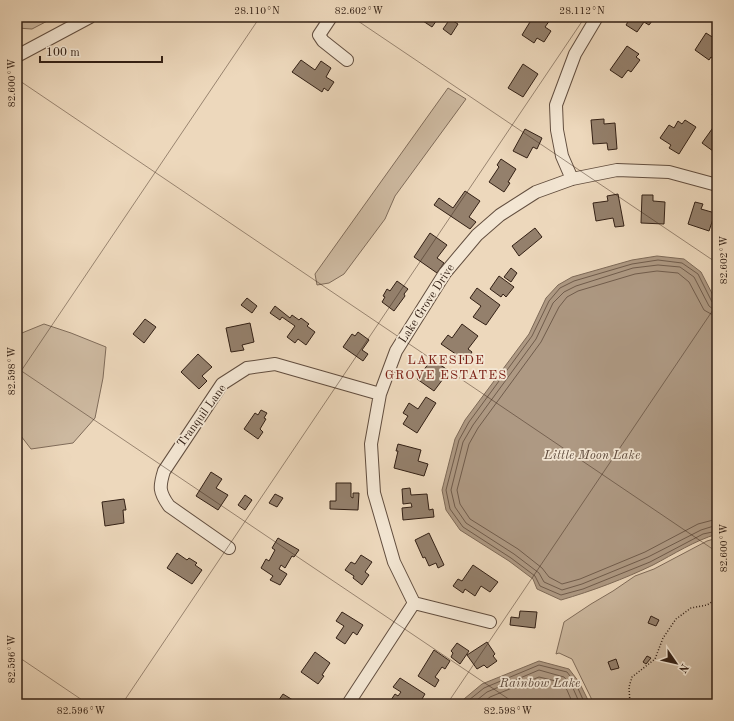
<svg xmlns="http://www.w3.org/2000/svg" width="734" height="721" font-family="'Old Standard TT',serif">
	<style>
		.green { fill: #cdb9a0; stroke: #806c5a }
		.water { fill: #ae9983; stroke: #7d6957 }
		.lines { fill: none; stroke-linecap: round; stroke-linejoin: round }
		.shore { stroke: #705c4c; stroke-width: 1 }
		.building { fill: #94806c; stroke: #332015 }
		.minor-casing { stroke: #624e3f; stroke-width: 14 }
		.path { stroke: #332015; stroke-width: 1.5; stroke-dasharray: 1 2; stroke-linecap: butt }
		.minor { stroke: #f3e6d3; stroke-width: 12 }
		.ticks { fill: none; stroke: #332015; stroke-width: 1; stroke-opacity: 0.45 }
		.labels { text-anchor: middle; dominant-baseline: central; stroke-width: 3.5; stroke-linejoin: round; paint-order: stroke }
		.street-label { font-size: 12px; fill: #332015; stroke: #f3e6d3 }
		.neighbourhood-label { font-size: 13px; letter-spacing: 1px; fill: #7a1f14; stroke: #f3e6d3 }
		.water-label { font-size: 13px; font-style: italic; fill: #5e4a3c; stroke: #f3e6d3 }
		.neatline { fill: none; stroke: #332015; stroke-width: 1.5 }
		.ticks-label { font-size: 10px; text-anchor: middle; fill: #332015 }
	</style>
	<rect width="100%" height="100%" fill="#edd8bc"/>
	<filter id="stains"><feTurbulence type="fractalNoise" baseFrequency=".005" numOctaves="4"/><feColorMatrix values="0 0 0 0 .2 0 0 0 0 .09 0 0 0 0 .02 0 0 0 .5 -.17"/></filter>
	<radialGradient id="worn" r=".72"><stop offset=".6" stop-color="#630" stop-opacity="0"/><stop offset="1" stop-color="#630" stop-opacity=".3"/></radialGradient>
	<path class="green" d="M17 17H55L32 29 17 28Z
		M448 88 466 99 395 196 385 219 344 274 329 283 317 285 315 274Z
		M44 324 71 333 106 347 103 378 95 418 73 443 31 449 21 436 17 434V335Z
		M717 538V704H594L572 659 559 653 556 654 564 622 591 604 613 591 635 576 654 569 707 541Z"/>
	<path class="water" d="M657 256 684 259 701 272 717 303V534C694 541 674 554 653 565 624 579 592 591 561 600L537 589 533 579 509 561 460 530 446 510 442 490 455 439 465 420 529 334 546 298 558 285 572 277 632 260Z
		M539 661 569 669 579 682 590 704H458L482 684Z"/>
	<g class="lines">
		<path class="shore" d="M717 304 712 302 698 274 682 263 658 260 632 264 574 281 560 288 549 301 532 336 469 422 459 440 446 490 450 509 463 527 511 558 535 576 540 586 561 595 583 589 650 562 703 534 717 531
			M717 309H713L709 306 694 277 680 267 658 265 633 268 576 286 564 292 553 303 536 339 473 425 463 442 451 490 455 507 466 523 514 554 539 573 544 582 562 590 582 584 648 557 701 530 717 525
			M717 315 711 314 704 310 689 282 678 273 657 271 635 274 578 291 567 297 559 307 541 342 478 428 469 444 457 490 460 504 470 519 518 549 542 568 549 577 562 584 580 579 645 552 698 524 717 519
			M464 704 484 688 539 665 567 672 576 684 585 704
			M472 704 487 692 539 670 564 677 572 686 580 704
			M481 704 490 697 539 677 560 682 567 690 573 704"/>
	</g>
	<path class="building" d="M417 17H439L432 27Z
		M533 17H545L550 20 545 27 551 31 544 42 537 38 534 43 522 35Z
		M631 17H655L649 25 644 22 637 32 626 25Z
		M450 19 458 24 451 35 443 29Z
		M706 33 717 40 713 45 717 48V61L711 57 709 60 695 50Z
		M627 46 639 54 636 57 640 60 631 72 628 70 622 78 610 70Z
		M301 60 315 70 321 61 331 68 326 77 334 82 328 91 324 88 322 92 292 72Z
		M523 64 538 74 523 97 508 88Z
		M717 87V98L712 95Z
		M604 119V124L615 123 617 149 608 150 607 143 593 144 591 120Z
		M685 120 696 127 679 154 669 148 671 145 660 138 669 125 674 128 678 121 682 124Z
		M717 122V154L702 143Z
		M525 129 542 138 537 149 533 147 527 158 513 151Z
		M501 159 516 169 508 182 510 183 504 192 489 182 499 167 497 165Z
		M465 191 480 201 469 217 476 222 470 229 434 205 439 198 453 208Z
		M618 194 624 226 615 227 613 218 596 221 593 203 608 201 607 196Z
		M642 195H653V201L665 202 664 224 641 223Z
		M695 202 703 204 701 209 715 213 709 231 688 224Z
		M535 228 542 237 519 256 512 246Z
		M430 233 447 245 437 258 444 263 437 273 414 257Z
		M511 268 517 273 511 282 504 277Z
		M499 276 514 287 506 297 503 294 501 297 490 289Z
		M397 281 408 289 404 294 405 296 394 311 382 302 385 297 383 296 387 289 390 291Z
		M477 288 500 305 486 325 473 317 481 306 470 298Z
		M247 298 257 306 252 313 241 305Z
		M275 306 290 318 292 315 299 320 301 318 309 324 307 326 315 332 306 345 298 339 295 343 287 337 295 326 282 317 280 320 270 313Z
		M145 319 156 327 144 343 133 334Z
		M250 323 254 342 242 345 244 350 231 352 226 328Z
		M462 324 478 336 468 349 472 352 466 361 441 344 448 335 452 338Z
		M358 332 369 340 362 350 368 354 363 361 343 347 352 334 355 336Z
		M198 354 212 367 202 376 207 381 199 389 181 372Z
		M432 359 449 371 434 391 417 379Z
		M426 397 436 403 417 433 403 424 408 416 403 413 409 403 418 409Z
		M261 410 267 413 264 418 266 419 260 429 263 432 258 439 244 429 255 413 258 415Z
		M398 444 421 450 418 461 428 464 424 476 394 468 398 451H396Z
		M211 472 222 479 216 488 228 495 218 510 196 496Z
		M336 483H351V497L353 498V493H359L358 510 330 509V501H336Z
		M410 488 411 495 427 494 429 510 433 509 434 517 403 520 402 508 412 507 411 503 403 504 402 489Z
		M275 494 283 498 277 507 269 503Z
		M245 495 252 500 245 510 238 505Z
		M124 499 126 510H123L124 523 105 526 102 502Z
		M429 533 444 565 438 568 436 563 429 566 425 557 423 558 415 540Z
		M278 538 299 550 294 557 292 556 285 568 281 565 279 569 287 574 280 585 270 580 273 576 261 568 266 559 269 561 275 550 272 548Z
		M177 553 187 560 189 558 197 563 195 565 202 570 192 584 167 568Z
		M361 555 372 562 365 572 369 575 362 585 353 578 354 576 345 570 351 562 355 564Z
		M473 565 498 582 490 592 481 586 475 596 465 589 463 593 453 586 458 579 462 581Z
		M520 611 537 612 535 628 510 625 511 617 519 618Z
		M342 612 363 625 357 635 353 632 345 644 336 638 344 626 336 621Z
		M651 616 659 620 656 626 648 623Z
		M487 642 495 654 493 656 497 661 487 668 484 665 477 669 467 655Z
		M457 643 469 651 460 664 451 657 453 653 451 651Z
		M434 650 450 661 445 669 442 667 435 677 439 680 435 687 418 676Z
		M315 652 330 663 322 675 324 676 318 684 301 672Z
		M647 656 651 658 646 664 643 662Z
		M616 659 619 668 611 670 608 662Z
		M400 678 425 694 419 704H391L389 703 395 694 398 696 401 692 393 687Z
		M283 694 296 702 294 704H276Z"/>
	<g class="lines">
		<defs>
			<path id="minor" d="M331 17 319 35 323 41 347 60
				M17 56 90 17
				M572 179 562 156 557 130 556 105 575 54 597 17
				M229 548 169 506C159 492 159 487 164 471L222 384 247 368 275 364 380 394
				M490 622 414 603 394 562 374 493 371 444 380 394 396 351 445 273 477 235 500 215 536 192 572 179 617 170 669 172 717 185
				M348 704 414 603"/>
		</defs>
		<use href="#minor" class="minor-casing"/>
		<path class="path" d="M630 704 629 687 632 677 655 659 663 638 676 619 691 608 707 605 717 599"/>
		<use href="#minor" class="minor"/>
	</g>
	<path class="ticks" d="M352 17 717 263M17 79 717 552M17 368 516 704M17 377 260 17M17 656 88 704M122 704 585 17M447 704 717 304"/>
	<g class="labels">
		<g class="street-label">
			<text transform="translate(427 304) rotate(-57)">Lake Grove Drive</text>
			<text transform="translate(202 416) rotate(-54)">Tranquil Lane</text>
		</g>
		<g class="neighbourhood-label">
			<text x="446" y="360">LAKESIDE<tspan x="446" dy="15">GROVE ESTATES</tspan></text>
		</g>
		<g class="water-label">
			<text x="592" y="455">Little Moon Lake</text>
			<text x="540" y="683">Rainbow Lake</text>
		</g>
	</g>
	<rect width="734" height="721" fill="none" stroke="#edd8bc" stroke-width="44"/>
	<g transform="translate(676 663) rotate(124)" stroke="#f3e6d3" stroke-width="3" paint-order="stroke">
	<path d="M0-3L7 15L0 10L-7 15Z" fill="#332015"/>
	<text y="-6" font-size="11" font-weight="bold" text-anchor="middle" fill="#332015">N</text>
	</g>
	<path d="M40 56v6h122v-6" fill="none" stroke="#332015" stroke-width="2"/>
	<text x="46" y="56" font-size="12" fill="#332015" stroke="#f3e6d3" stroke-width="3" paint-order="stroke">100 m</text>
	<rect x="22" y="22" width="690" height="677" class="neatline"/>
	<g class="ticks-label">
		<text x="257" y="14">28.110°N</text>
		<text x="359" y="14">82.602°W</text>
		<text x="582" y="14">28.112°N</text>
		<text transform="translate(11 83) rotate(-90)" y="4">82.600°W</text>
		<text transform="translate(723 260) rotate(-90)" y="4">82.602°W</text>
		<text transform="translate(11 371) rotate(-90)" y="4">82.598°W</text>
		<text transform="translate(723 548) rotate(-90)" y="4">82.600°W</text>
		<text transform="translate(11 659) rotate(-90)" y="4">82.596°W</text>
		<text x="81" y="714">82.596°W</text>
		<text x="508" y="714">82.598°W</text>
	</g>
	<rect width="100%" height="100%" filter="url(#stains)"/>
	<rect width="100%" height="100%" fill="url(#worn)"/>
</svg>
